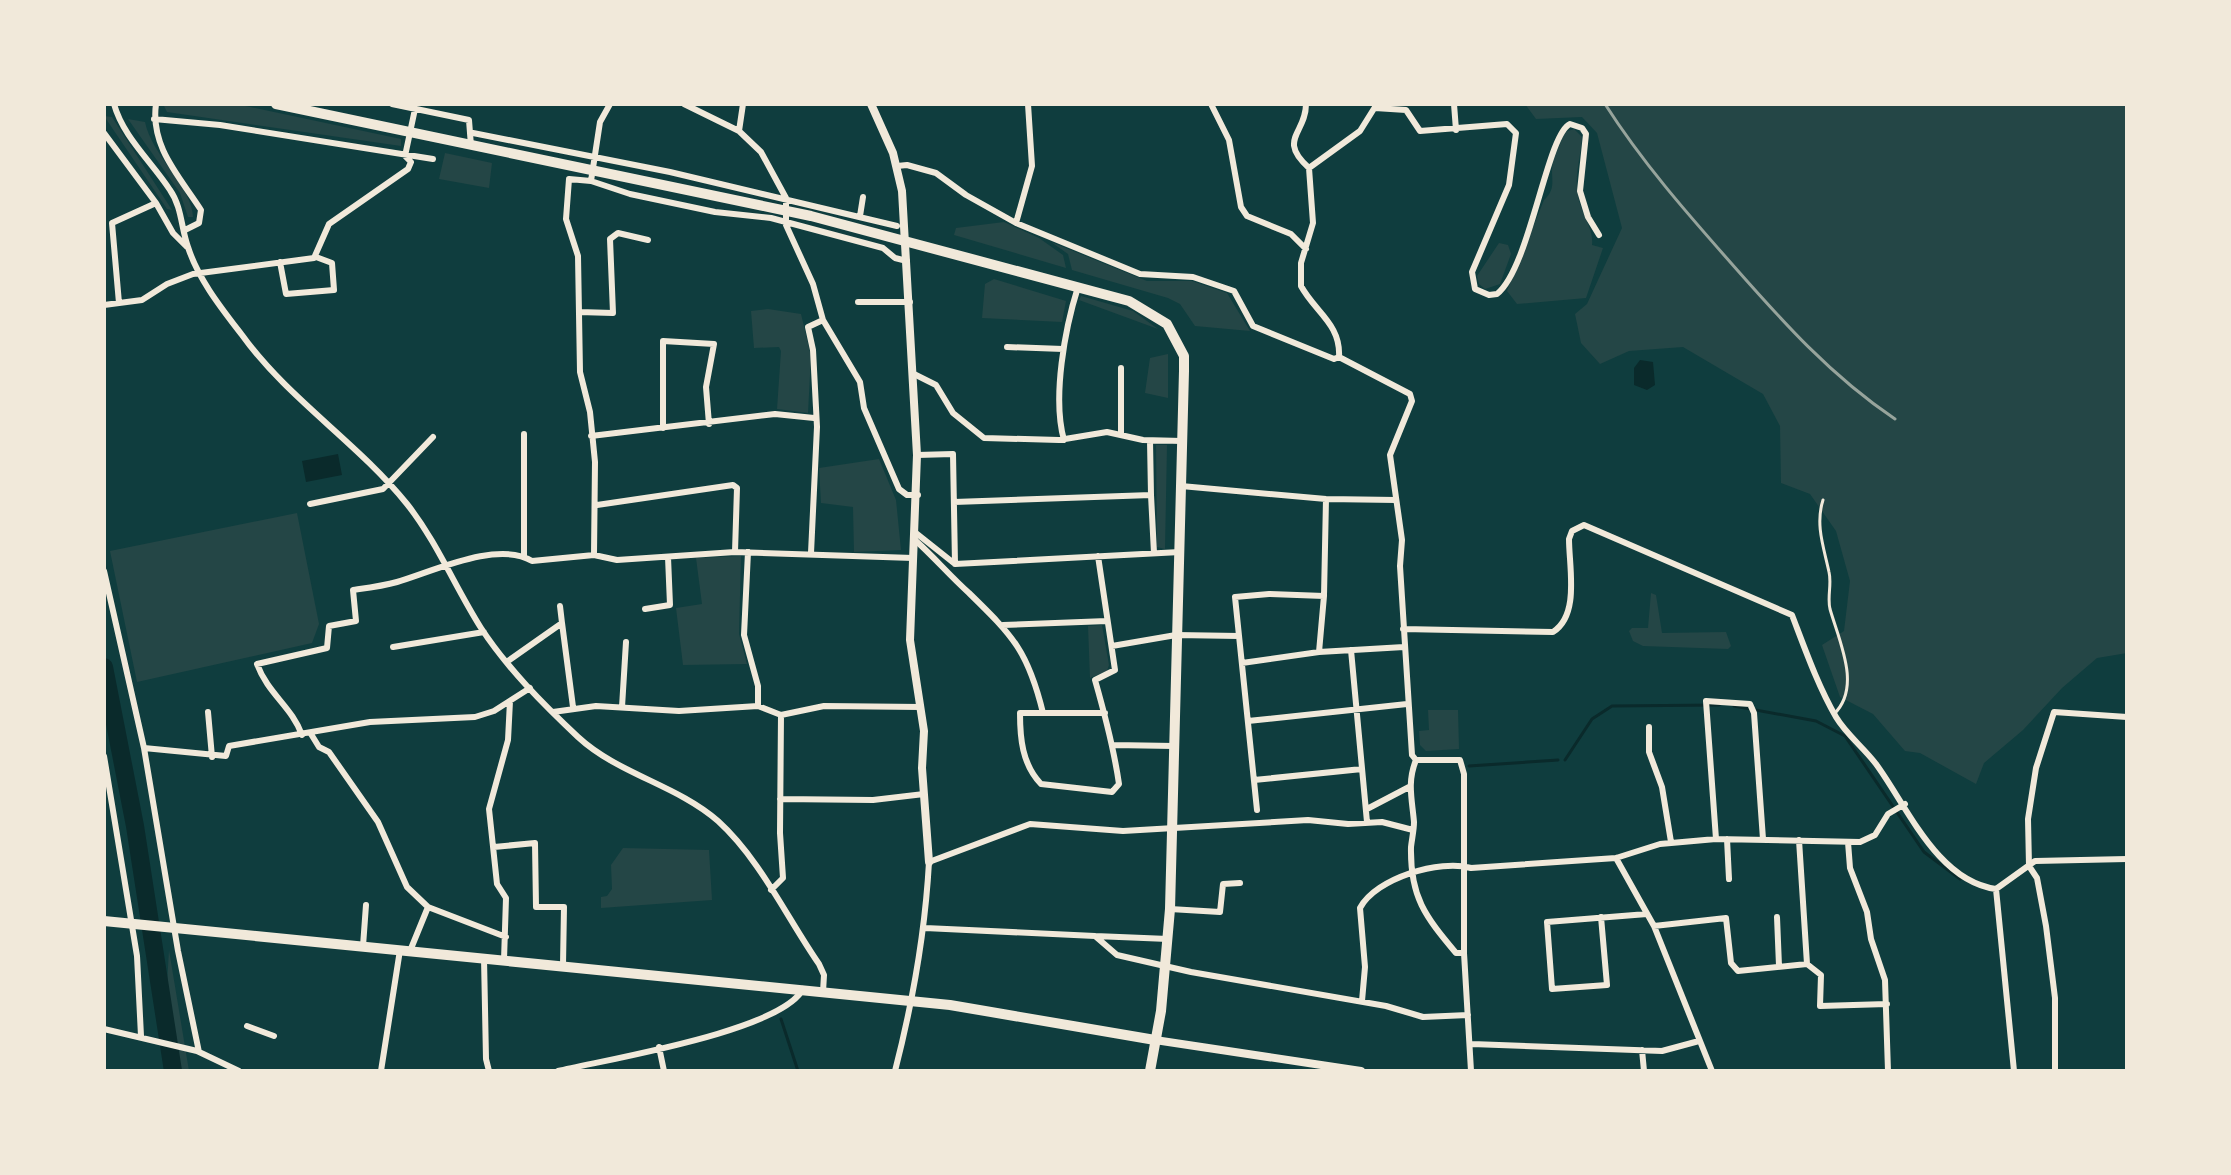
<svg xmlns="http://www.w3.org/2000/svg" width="2231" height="1175" font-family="'IBM Plex Serif',serif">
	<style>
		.green { fill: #244646 }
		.water { fill: #0a2a2b }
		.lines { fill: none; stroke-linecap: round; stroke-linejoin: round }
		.stream { stroke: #0a2a2b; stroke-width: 3 }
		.river { stroke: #0a2a2b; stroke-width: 18 }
		.service { stroke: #f1e9da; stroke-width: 3 }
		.minor { stroke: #f1e9da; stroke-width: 6 }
		.tertiary { stroke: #f1e9da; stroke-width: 8 }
		.primary { stroke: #f1e9da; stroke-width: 10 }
		.trunk { stroke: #f1e9da; stroke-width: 10 }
		.rail { stroke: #97a49c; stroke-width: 3 }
	</style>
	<rect width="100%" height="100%" fill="#0f3d3e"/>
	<path class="green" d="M163 104H236L401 139V146L167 112Z
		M1525 104H2127V653L2097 658 2062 688 2023 730 1984 763 1976 784 1920 753 1905 751 1873 714 1840 697 1822 645 1844 631 1850 581 1836 531 1810 494 1781 483 1780 426 1763 394 1683 347 1629 351 1600 364 1581 343 1575 314 1587 304 1622 228 1597 133 1582 117 1536 119Z
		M104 116 112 117 172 210 167 209Z
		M128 119 145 122C151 154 193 189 193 217H188L180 193Z
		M1574 129 1582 137C1581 157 1574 175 1578 196 1581 214 1594 228 1592 245L1603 248 1586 298 1517 304 1507 291 1544 200C1555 190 1552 182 1552 170 1552 159 1561 143 1565 132Z
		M445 153 492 163 489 188 439 179Z
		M1004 222 1039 238 1063 255 1066 268 954 235 956 228Z
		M1051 242 1147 281H1192L1227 293 1250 331 1195 326 1180 304 1168 298 1072 270 1068 254Z
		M1499 243 1508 245 1511 254 1500 284 1485 289 1479 284 1477 276Z
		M994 279 1066 301 1062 322 982 318 985 284Z
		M1081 296 1133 311 1158 329 1079 300Z
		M768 309 801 314 811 356 808 413 777 409 781 351 779 347 754 348 751 311Z
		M1168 354V398L1145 393 1150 358Z
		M1156 445H1167L1165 549 1157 547Z
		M879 459 896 500 901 550 854 552 853 507 821 503 819 468Z
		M297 513 319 624 312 643 137 682 110 551Z
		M741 556 739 634 747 664 683 665 676 608 702 604 696 558Z
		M1651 593 1656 595 1662 633 1726 632 1731 646 1728 649 1643 646 1633 641 1629 631 1632 628H1648Z
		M1102 625 1109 665 1107 671 1090 678 1088 626Z
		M1428 710H1458L1459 749 1426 751 1420 745 1419 731 1429 730Z
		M623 848 709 850 712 900 601 908V897L607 896 612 889 611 865Z
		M169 950 189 1071H167L164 1035Z"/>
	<path class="water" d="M1640 360 1653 362 1655 385 1647 390 1634 385V368Z
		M338 454 342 475 306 482 302 461Z"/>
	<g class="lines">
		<path class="stream" d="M1734 706 1816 721 1845 736 1924 852 1960 879
			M1565 760 1592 719 1612 706 1719 705
			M1469 766 1558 760
			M781 1019 798 1071"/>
		<path class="river" d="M104 667 135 826 173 1071"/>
		<path class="service" d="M1823 500C1815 525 1824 548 1829 572 1832 584 1827 597 1830 609 1839 641 1862 687 1834 714"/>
		<path class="minor" d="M114 104C123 137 152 162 170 190 182 207 181 228 188 247 198 279 222 309 242 335 288 399 357 442 407 504 437 542 455 587 481 628 507 668 544 705 578 737 618 774 677 785 718 821 760 859 787 918 819 964L824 975 823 992
			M156 104C150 147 180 177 201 210L199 223 185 230
			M392 104 469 120 471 146
			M684 104 739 131 761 152 786 198V225L813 284 823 320 860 382 864 408 899 489 907 495H918
			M1211 104 1229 140 1241 207 1247 216 1291 234 1306 249
			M1306 104C1306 134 1277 139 1309 168
			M1454 104 1456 130
			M1375 108 1406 110 1420 131 1507 124 1516 133 1509 185 1472 272 1475 289 1489 295 1497 294C1530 268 1547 134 1570 124L1582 128 1586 134 1580 191 1588 217 1599 235
			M154 119 220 125 433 159
			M739 131 743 104
			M104 133 156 203 173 233 187 247
			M473 133 670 172 897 226
			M897 166 907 165 936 173 966 195 1016 223 1140 274 1193 277 1234 291 1253 326 1334 359 1339 357 1410 394 1412 401 1390 455 1402 540 1400 566 1412 755 1416 760H1460L1464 774V953L1471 1071
			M591 181 630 194 715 212 771 218 883 248 895 258 907 261
			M860 216 863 197
			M1016 223 1032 166 1028 104
			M280 262 286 294 334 290 332 263 316 257
			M858 302H910
			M119 303 112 223 156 203
			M104 305 142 300 167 284 193 274 314 258 329 224 408 169 411 162 405 156 415 109
			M579 312 613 313 610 239 618 233 648 240
			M1007 347 1063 349
			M1339 357C1341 324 1315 312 1301 286V263L1313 223 1309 168 1360 131 1375 107
			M1121 368V433
			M914 374 936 385 953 413 984 438 1059 440 1107 432 1143 440 1182 441
			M663 428V341L714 344 706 387 709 424
			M591 436 775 414 814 418
			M1064 440C1052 398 1065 328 1078 287
			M1150 441 1151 495
			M917 455 953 454 955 564
			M1181 486 1326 499 1396 500
			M954 502 1151 495 1154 553
			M310 504 383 489 433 437
			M597 505 733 485 737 488 735 552
			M916 533 955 564 1180 552
			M915 540C934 557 950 576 969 593 1013 636 1028 651 1043 713
			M748 552 744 635 758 686V706
			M811 553 817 427 813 350 808 327 823 320
			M594 555 595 462 590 412 580 372 578 256 566 219 569 179 591 181 600 122 610 104
			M524 556V434
			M1098 556 1115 670 1095 680C1105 715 1114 749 1119 784L1112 792 1041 784C1022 764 1020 738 1020 713H1105
			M104 571 144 748 178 951 199 1052
			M1324 596 1326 499
			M560 606 562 623
			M645 609 670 605 668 557
			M1003 625 1107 621
			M1403 629 1553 632C1580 615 1569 567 1569 539L1572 531 1584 525 1792 615C1805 649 1818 686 1836 717 1846 734 1864 748 1876 764 1907 806 1937 881 1996 889L2035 861 2127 859
			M1112 646 1176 635 1239 636
			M393 647 484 632
			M1351 650 1367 822
			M508 661 562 623 573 707
			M1242 663 1319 652 1404 647
			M622 707 626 642
			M208 712 212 757
			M553 712 596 706 679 711 758 706 781 715 824 706 921 707
			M1248 721 1407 704
			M1649 727V752L1662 787 1671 842
			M311 734 319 747 329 752 378 822 407 887 428 907 506 937
			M302 735C292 707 268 694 257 664L327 648 329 626 356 621 353 590C367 588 383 586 397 582 432 572 497 540 532 561L594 555 617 560 735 552 913 558
			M1113 745 1174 746
			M144 748 226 756 229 746 370 722 475 717 494 711 530 688
			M104 756 137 956 141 1036
			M1416 760C1407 782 1412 799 1414 822 1414 830 1412 838 1411 847 1410 897 1425 916 1456 953H1464
			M1254 780 1362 769
			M780 799 873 800 924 794
			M1367 809 1409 787
			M1257 810 1235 597 1269 594 1324 596 1319 652
			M1716 839 1706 701 1750 704 1754 713 1763 839
			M1727 839 1729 879
			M1799 840 1807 964
			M1848 842 1850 868 1867 912 1871 939 1885 980 1888 1071
			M494 847 535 843 536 907H564L563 965
			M1616 858 1654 926 1712 1071
			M1996 889 2014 1071
			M771 890 783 878 780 833 781 715
			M1170 909 1220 912 1223 884 1240 883
			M1601 917 1607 985 1552 989 1547 922 1647 914
			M1777 917 1779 966
			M1654 926 1726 918 1731 963 1738 971 1807 964 1821 975 1820 1006 1887 1004
			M925 928 1095 936 1117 955 1191 972 1386 1006 1423 1017 1468 1015
			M1095 936 1168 939
			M363 946 366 905
			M410 951 428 907
			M484 958 486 1059 489 1071
			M504 960 506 898 497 884 489 809 508 740 510 701
			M1362 1001 1365 967 1360 908C1376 878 1440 859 1471 868L1616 858 1660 844 1716 839 1860 842 1875 835 1888 814 1905 804
			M247 1026 274 1036
			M104 1029 197 1051 239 1071
			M1472 1044 1662 1051 1699 1041
			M659 1047 664 1071
			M1642 1050 1644 1071
			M381 1071 400 950
			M558 1071C608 1059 781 1031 803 989
			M895 1071C913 1001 925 934 929 862L1030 824 1123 831 1308 820 1348 824 1382 822 1413 830
			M2055 1071V998L2046 926 2037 878 2029 866 2028 819 2036 768 2054 712 2127 717"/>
		<path class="tertiary" d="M871 104 893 153 902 191 917 455 910 640 924 731 922 768 929 862
			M1155 1040 1361 1071"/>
		<path class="primary" d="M104 921 950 1005 1155 1040"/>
		<path class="trunk" d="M276 104 811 216 1129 301 1167 324 1184 356V371L1170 909 1161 1011 1150 1071"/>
		<path class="rail" d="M1605 104C1642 162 1686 212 1731 263 1782 321 1831 376 1895 419"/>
	</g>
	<rect width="2231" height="1175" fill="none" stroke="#f1e9da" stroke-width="212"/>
</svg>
